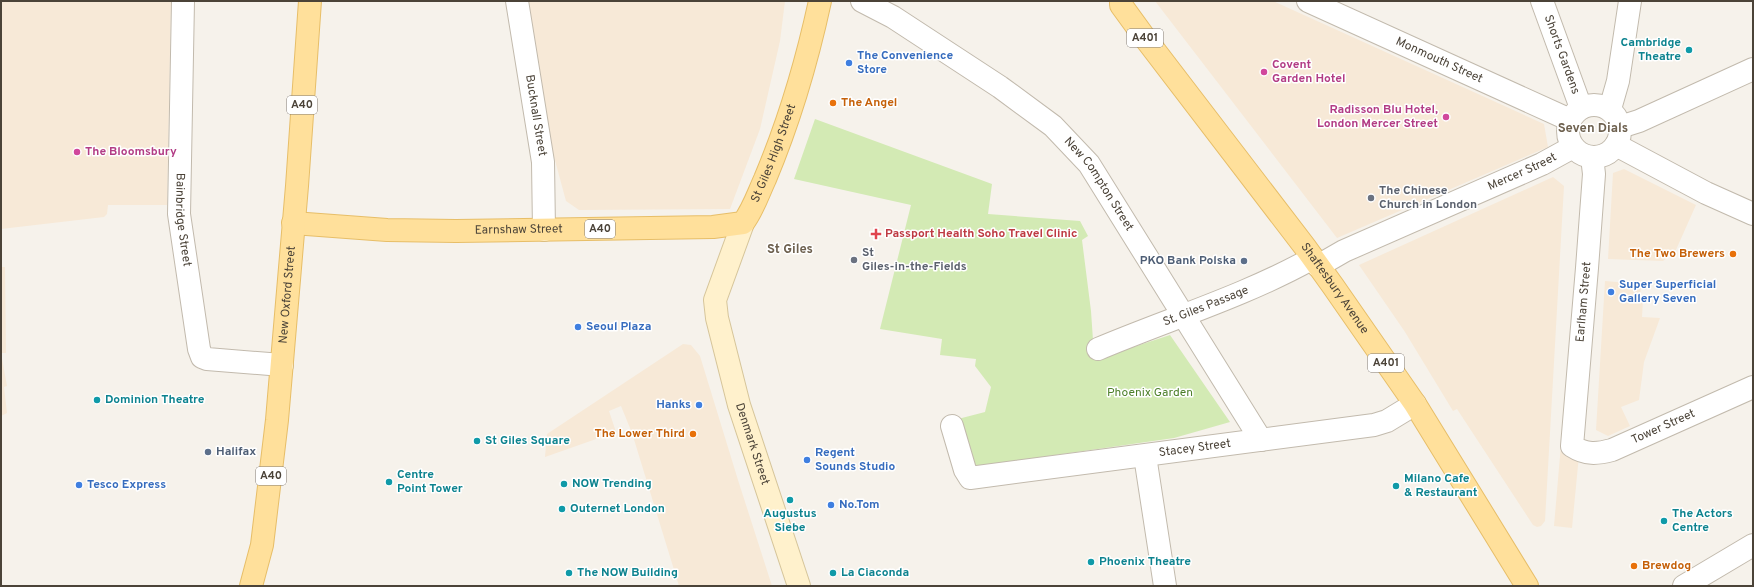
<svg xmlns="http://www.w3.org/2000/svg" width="1754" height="587" font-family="Overpass,sans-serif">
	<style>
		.commercial { fill: #f7e9d7 }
		.green { fill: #d3eab4 }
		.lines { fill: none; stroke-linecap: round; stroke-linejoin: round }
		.street-casing { stroke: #c2baad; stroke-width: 24 }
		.secondary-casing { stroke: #d6c59a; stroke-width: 24 }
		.primary-casing { stroke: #e7be68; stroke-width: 24 }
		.street { stroke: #fff; stroke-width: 22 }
		.secondary { stroke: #fff1cc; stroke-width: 22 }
		.primary { stroke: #ffe09b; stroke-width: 22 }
		.culture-dot { fill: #0f9aa8; stroke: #fff; stroke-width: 1.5 }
		.shop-dot { fill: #3f7fe0; stroke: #fff; stroke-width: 1.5 }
		.hotel-dot { fill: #d1479c; stroke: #fff; stroke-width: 1.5 }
		.food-dot { fill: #e8710a; stroke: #fff; stroke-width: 1.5 }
		.worship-dot { fill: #6b7280; stroke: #fff; stroke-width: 1.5 }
		.health-dot { fill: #e0444e; stroke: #fff; stroke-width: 1.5 }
		.service-dot { fill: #5c6f8a; stroke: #fff; stroke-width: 1.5 }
		.labels { text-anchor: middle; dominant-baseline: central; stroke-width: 3; stroke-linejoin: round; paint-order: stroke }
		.shield { fill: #fff; stroke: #817b74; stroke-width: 1 }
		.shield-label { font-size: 11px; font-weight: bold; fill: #4b4338 }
		.culture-label { font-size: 12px; font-weight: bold; fill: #0d838f; stroke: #fff; text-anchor: start }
		.street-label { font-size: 12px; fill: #4b4338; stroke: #fff }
		.shop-label { font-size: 12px; font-weight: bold; fill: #366cbe; stroke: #fff; text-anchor: start }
		.hotel-label { font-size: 12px; font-weight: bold; fill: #b23c85; stroke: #fff; text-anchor: start }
		.food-label { font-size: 12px; font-weight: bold; fill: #c56008; stroke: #fff; text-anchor: start }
		.worship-label { font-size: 12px; font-weight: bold; fill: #5b616d; stroke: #fff; text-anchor: start }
		.health-label { font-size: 12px; font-weight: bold; fill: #be3a42; stroke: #fff; text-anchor: start }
		.service-label { font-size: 12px; font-weight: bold; fill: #4e5e75; stroke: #fff; text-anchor: end }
		.park-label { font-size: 12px; fill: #4c7f29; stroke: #fff }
		.neighbourhood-label { font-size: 13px; font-weight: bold; fill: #6e614f; stroke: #fff }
	</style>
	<rect width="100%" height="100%" fill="#f6f2eb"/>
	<path class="commercial" d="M1 1H171L167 205H108L107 214 104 217 1 229Z
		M525 1H785L780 41 760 129 730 209 579 210 566 201 553 153Z
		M1155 1H1273L1544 124 1548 147 1337 238Z
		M1624 169 1696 205 1675 252 1663 261 1608 259 1613 173Z
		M1606 174 1572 528 1554 526 1584 178Z
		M1553 177 1564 186 1545 521 1541 526 1537 527 1533 525 1457 409 1453 411 1405 332 1359 265Z
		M1 267H5L6 353H1L7 386 4 387 7 413 1 416Z
		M1605 281 1641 284 1640 300H1643L1642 317 1660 318 1644 362 1639 400 1621 407 1630 426 1608 436 1596 430Z
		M683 344 691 345 700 356 738 480 772 586H679L632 433 621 406 609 411 616 432 545 457 547 434Z"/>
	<path class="green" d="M815 119 992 184 988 214 1080 221 1088 236 1082 240 1091 311 1094 355 1097 359 1170 335 1230 422 1174 438 973 467 958 419 985 412 991 387 975 366 976 359 940 355 942 339 880 329 911 205 794 179Z"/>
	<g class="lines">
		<defs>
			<g id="street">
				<path id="s1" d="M183 1 179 214 199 349 202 357 207 359 282 365"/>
				<path id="s2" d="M517 1 543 162 544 230"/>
				<path id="s3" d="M862 1 893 17 1000 87 1053 126 1089 164 1261 440"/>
				<path id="s4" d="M1308 1 1570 120"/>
				<path id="s5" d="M1542 1 1581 108"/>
				<circle cx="1594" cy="131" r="26"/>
				<path d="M1610 109 1618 81 1630 1"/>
				<path d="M1620 127 1639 121 1753 69"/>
				<path d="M1616 145 1706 193 1753 214"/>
				<path id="s6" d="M1592 157 1594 174 1587 268 1572 446C1586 455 1597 454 1612 450L1753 387"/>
				<path id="s7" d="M1318 266 1344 251 1542 164 1573 147"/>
				<path id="s8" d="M1098 349C1169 319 1245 296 1313 258"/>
				<path id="s9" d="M952 426 965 470 970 478 1374 425 1387 421 1415 404"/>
				<path d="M1145 456 1165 586"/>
				<path d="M1684 586 1753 545"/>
			</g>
			<g id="secondary">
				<path id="s10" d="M743 223 715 300 717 318 739 405 799 586"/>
			</g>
			<g id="primary">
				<path id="s11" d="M1121 1V5L1145 38 1305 247 1333 286 1415 404 1527 586"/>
				<path id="s12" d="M293 223 387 230 456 231 713 227 743 223C753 210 758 194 765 179 789 122 807 61 820 1"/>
				<path id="s13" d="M251 586 262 545 277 420 297 186 310 1"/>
			</g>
		</defs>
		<use href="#street" class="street-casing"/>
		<use href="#secondary" class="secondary-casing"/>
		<use href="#primary" class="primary-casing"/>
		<use href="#street" class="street"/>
		<use href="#secondary" class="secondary"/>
		<use href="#primary" class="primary"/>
	</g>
	<g class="culture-dot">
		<circle cx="1689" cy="50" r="4"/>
		<circle cx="97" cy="400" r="4"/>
		<circle cx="477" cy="441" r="4"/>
		<circle cx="389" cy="482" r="4"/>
		<circle cx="564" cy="484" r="4"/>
		<circle cx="1396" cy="486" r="4"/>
		<circle cx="790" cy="500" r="4"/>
		<circle cx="562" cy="509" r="4"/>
		<circle cx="1664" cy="521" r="4"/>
		<circle cx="1091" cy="562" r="4"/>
		<circle cx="569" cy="573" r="4"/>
		<circle cx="833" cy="573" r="4"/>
	</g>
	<g class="shop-dot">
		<circle cx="849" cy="63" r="4"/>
		<circle cx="1611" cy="292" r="4"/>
		<circle cx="578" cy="327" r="4"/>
		<circle cx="699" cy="405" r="4"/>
		<circle cx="807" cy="460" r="4"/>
		<circle cx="79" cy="485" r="4"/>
		<circle cx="831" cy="505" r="4"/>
	</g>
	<g class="hotel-dot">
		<circle cx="1264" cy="72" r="4"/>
		<circle cx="1446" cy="117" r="4"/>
		<circle cx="77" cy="152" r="4"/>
	</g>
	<g class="food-dot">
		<circle cx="833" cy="103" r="4"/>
		<circle cx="1733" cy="254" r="4"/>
		<circle cx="693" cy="434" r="4"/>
		<circle cx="1634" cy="566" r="4"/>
	</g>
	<g class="worship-dot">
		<circle cx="1371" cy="198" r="4"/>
		<circle cx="854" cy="260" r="4"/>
	</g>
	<path class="health-dot" d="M874 228h4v4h4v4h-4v4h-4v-4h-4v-4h4z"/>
	<g class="service-dot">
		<circle cx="1244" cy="261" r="4"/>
		<circle cx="208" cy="452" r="4"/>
	</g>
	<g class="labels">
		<g class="shield">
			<rect x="1127" y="29" width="36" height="18" rx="3"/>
			<rect x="287" y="96" width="30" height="18" rx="3"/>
			<rect x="585" y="220" width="30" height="18" rx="3"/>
			<rect x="1368" y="354" width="36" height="18" rx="3"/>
			<rect x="256" y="467" width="30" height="18" rx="3"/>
		</g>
		<g class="shield-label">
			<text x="1145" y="38">A401</text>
			<text x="302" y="105">A40</text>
			<text x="600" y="229">A40</text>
			<text x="1386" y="363">A401</text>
			<text x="271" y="476">A40</text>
		</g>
		<g class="culture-label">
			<text x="1681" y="43" text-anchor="end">Cambridge<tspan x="1681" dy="14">Theatre</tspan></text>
			<text x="105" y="400">Dominion Theatre</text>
			<text x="485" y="441">St Giles Square</text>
			<text x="397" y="475">Centre<tspan x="397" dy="14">Point Tower</tspan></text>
			<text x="1404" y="479">Milano Cafe<tspan x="1404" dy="14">&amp; Restaurant</tspan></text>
			<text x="572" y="484">NOW Trending</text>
			<text x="570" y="509">Outernet London</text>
			<text x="790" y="514" text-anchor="middle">Augustus<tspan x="790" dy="14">Siebe</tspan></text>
			<text x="1672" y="514">The Actors<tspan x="1672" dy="14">Centre</tspan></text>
			<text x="1099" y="562">Phoenix Theatre</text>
			<text x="577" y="573">The NOW Building</text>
			<text x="841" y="573">La Ciaconda</text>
		</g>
		<g class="street-label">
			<text stroke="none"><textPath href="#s5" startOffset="57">Shorts Gardens</textPath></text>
			<text stroke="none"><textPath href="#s4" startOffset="144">Monmouth Street</textPath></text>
			<text stroke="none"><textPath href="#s2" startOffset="116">Bucknall Street</textPath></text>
			<text stroke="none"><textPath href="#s12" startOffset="527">St Giles High Street</textPath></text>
			<text stroke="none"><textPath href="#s7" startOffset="225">Mercer Street</textPath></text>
			<text stroke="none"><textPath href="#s3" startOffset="303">New Compton Street</textPath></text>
			<text stroke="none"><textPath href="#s1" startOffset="219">Bainbridge Street</textPath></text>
			<text stroke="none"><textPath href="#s12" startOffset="226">Earnshaw Street</textPath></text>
			<text stroke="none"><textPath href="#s11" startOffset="359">Shaftesbury Avenue</textPath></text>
			<text stroke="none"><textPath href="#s13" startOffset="294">New Oxford Street</textPath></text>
			<text transform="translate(1584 302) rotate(-85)">Earlham Street</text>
			<text stroke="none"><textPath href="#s8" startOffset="116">St. Giles Passage</textPath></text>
			<text stroke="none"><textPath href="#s6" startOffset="388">Tower Street</textPath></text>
			<text stroke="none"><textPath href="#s10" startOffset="231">Denmark Street</textPath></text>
			<text stroke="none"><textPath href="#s9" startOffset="282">Stacey Street</textPath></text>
		</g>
		<g class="shop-label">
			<text x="857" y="56">The Convenience<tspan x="857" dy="14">Store</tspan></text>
			<text x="1619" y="285">Super Superficial<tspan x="1619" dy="14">Gallery Seven</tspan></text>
			<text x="586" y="327">Seoul Plaza</text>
			<text x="691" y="405" text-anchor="end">Hanks</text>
			<text x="815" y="453">Regent<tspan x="815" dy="14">Sounds Studio</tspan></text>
			<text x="87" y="485">Tesco Express</text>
			<text x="839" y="505">No.Tom</text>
		</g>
		<g class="hotel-label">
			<text x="1272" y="65">Covent<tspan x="1272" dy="14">Garden Hotel</tspan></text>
			<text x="1438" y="110" text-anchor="end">Radisson Blu Hotel,<tspan x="1438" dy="14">London Mercer Street</tspan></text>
			<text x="85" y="152">The Bloomsbury</text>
		</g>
		<g class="food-label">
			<text x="841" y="103">The Angel</text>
			<text x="1725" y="254" text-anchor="end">The Two Brewers</text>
			<text x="685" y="434" text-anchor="end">The Lower Third</text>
			<text x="1642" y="566">Brewdog</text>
		</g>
		<g class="worship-label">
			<text x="1379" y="191">The Chinese<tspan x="1379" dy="14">Church in London</tspan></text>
			<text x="862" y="253">St<tspan x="862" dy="14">Giles-in-the-Fields</tspan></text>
		</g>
		<g class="health-label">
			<text x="885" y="234">Passport Health Soho Travel Clinic</text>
		</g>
		<g class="service-label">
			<text x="1236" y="261">PKO Bank Polska</text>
			<text x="216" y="452" text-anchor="start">Halifax</text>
		</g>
		<g class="park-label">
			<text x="1150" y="393">Phoenix Garden</text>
		</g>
		<g class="neighbourhood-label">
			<text x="1593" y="129">Seven Dials</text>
			<text x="790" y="250">St Giles</text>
		</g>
	</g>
	<rect width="1754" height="587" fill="none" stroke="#4b4338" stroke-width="4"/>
</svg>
